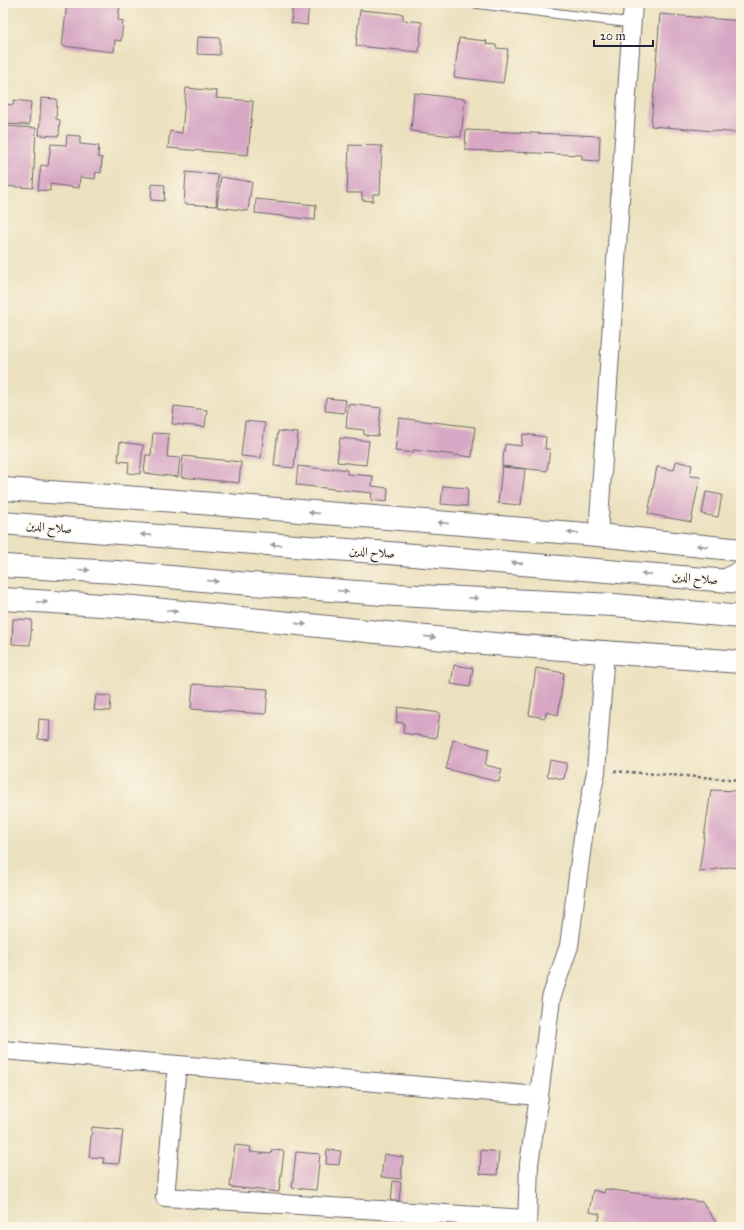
<svg xmlns="http://www.w3.org/2000/svg" width="744" height="1230" font-family="'IM FELL Great Primer',Amiri,serif">
	<style>
		.building { fill: #d7a7c5 }
		.lines { fill: none; stroke-linecap: round; stroke-linejoin: round }
		.service-casing { stroke: #696569; stroke-width: 11 }
		.minor-casing { stroke: #696569; stroke-width: 20 }
		.secondary-casing { stroke: #696569; stroke-width: 24 }
		.trunk-casing { stroke: #696569; stroke-width: 24 }
		.path { stroke: #696569; stroke-width: 2.5; stroke-dasharray: 3 3; stroke-linecap: butt }
		.service { stroke: #fff; stroke-width: 9 }
		.minor { stroke: #fff; stroke-width: 18 }
		.secondary { stroke: #fff; stroke-width: 22 }
		.trunk { stroke: #fff; stroke-width: 22 }
		.oneway { fill: #9c9ca7 }
		.labels { text-anchor: middle; dominant-baseline: central; stroke-width: 3; stroke-linejoin: round; paint-order: stroke }
		.street-label { font-size: 12px; fill: #22223b; stroke: #fcf5e5 }
	</style>
	<rect width="100%" height="100%" fill="#fcf5e5"/>
	<filter id="ink" filterUnits="userSpaceOnUse"><feTurbulence type="fractalNoise" baseFrequency=".025" numOctaves="2"/><feDisplacementMap in="SourceGraphic" scale="8" xChannelSelector="R" yChannelSelector="G"/><feConvolveMatrix kernelMatrix="1 2 1 2 8 2 1 2 1" color-interpolation-filters="sRGB"/></filter>
	<filter id="wash" filterUnits="userSpaceOnUse"><feTurbulence type="fractalNoise" baseFrequency=".012" numOctaves="4" result="noise"/><feDisplacementMap in="SourceGraphic" scale="16" xChannelSelector="R" yChannelSelector="G"/><feGaussianBlur stdDeviation="0.9" result="paint"/><feColorMatrix in="noise" values="0 0 0 0 0 0 0 0 0 0 0 0 0 0 0 0 0 1.4 0 .05"/><feComposite in="paint" operator="in"/></filter>
	<g filter="url(#wash)">
		<rect width="100%" height="100%" fill="#ece1bf"/>
		<g id="blocks">
			<path class="building" d="M67 3 120 4 118 20 123 21 121 41 115 40 114 52 62 46Z
				M293 3H309L307 25 291 23Z
				M360 10 403 14V20L422 22 419 52 356 46Z
				M660 14 741 21V133L651 126Z
				M198 37 220 38V55L197 54Z
				M459 38 487 41 486 44 496 45V48L508 49 503 83 454 77Z
				M186 88 217 91 216 98 253 101 248 155 168 148 170 131 182 133Z
				M414 93 465 99 461 137 411 131Z
				M41 98 57 99 56 119 60 120 59 136 39 135Z
				M14 100 31 102 29 125 3 124V104L13 105Z
				M3 126 36 128 33 188 3 186Z
				M466 130 600 136 599 161 582 160V155L465 150Z
				M67 135 80 136V144L99 146 98 157 102 158 101 173 96 172 95 179 80 177 79 188 50 184V191L38 190 41 165 48 166 51 144 66 145Z
				M349 145 382 146 380 194H373V201L362 200V193H347Z
				M186 172 218 175 216 206 184 204Z
				M221 177 252 182 248 211 217 207Z
				M152 184 165 185 164 201 151 200Z
				M256 199 316 205 315 220 255 213Z
				M326 398 346 400 344 413 325 411Z
				M348 404 381 408 378 436 364 435V430L346 428Z
				M174 406 207 410 205 427 172 424Z
				M399 418 475 427 472 457 413 450V453L395 451Z
				M245 421 265 423 261 458 241 456Z
				M278 431 298 433 294 468 274 466Z
				M153 433 169 434 167 457 180 458 178 477 144 473 146 455H151Z
				M523 434 546 437 545 449H550L547 471 502 466 505 444 521 446Z
				M340 438 369 441 366 465 337 462Z
				M120 442 143 445 140 474 128 473 129 462 118 461Z
				M183 456 241 462 239 483 181 477Z
				M676 461 692 465 690 476 700 477 691 522 648 514 657 467 674 470Z
				M298 466 332 470V468L347 470V474L373 476 372 486 388 488 387 502 371 500 372 493 296 485Z
				M502 467 525 469 521 505 498 503Z
				M443 486 468 488 467 506 441 504Z
				M706 492 722 495 718 517 702 514Z
				M13 619 32 620 30 645 12 644Z
				M454 665 473 668 470 687 451 684Z
				M536 668 564 673 558 715 546 712 545 718 529 715Z
				M193 684 268 689 266 714 191 709Z
				M96 695 111 696 110 711 94 710Z
				M398 707 440 713 436 738 403 733 404 723 396 722Z
				M39 719 50 720 49 740 38 739Z
				M453 740 489 749 485 765 502 769 499 782 446 769Z
				M550 760 567 763 564 779 547 776Z
				M711 790 741 791V868L730 867 699 872Z
				M92 1127 123 1130 119 1164 103 1163 104 1158 89 1157Z
				M235 1145 251 1147 250 1152 271 1154 272 1150 284 1151 279 1192 230 1187Z
				M327 1150 341 1151 339 1165 326 1164Z
				M481 1150 499 1152 497 1175 480 1174Z
				M296 1152 320 1154 316 1190 292 1188Z
				M384 1154 403 1157 401 1179 381 1177Z
				M393 1181 401 1182 399 1201H391Z
				M605 1189 702 1202 715 1221 714 1227H613L598 1225 600 1214 589 1212 593 1190 604 1193Z"/>
		</g>
	</g>
	<g filter="url(#ink)">
		<use href="#blocks" fill-opacity="0" stroke="#696569" stroke-width="1"/>
		<g class="lines">
			<defs>
				<path id="service" d="M474 3 631 23"/>
				<path id="minor" d="M598 535 633 3
					M723 580 741 569
					M3 1050 539 1096
					M177 1065 165 1197 527 1219
					M527 1227 529 1164 539 1096 551 998 569 946 584 829 596 772 605 652"/>
				<path id="secondary" d="M3 489 126 497 598 535 741 550
					M3 599 134 607 494 644 741 662"/>
				<path id="trunk" d="M3 523 106 532 389 553 741 582
					M3 566 117 572 213 581 396 595 615 605 741 617"/>
			</defs>
			<use href="#service" class="service-casing"/>
			<use href="#minor" class="minor-casing"/>
			<use href="#secondary" class="secondary-casing"/>
			<use href="#trunk" class="trunk-casing"/>
			<path class="path" d="M614 771 741 780"/>
			<use href="#service" class="service"/>
			<use href="#minor" class="minor"/>
			<use href="#secondary" class="secondary"/>
			<use href="#trunk" class="trunk"/>
		</g>
		<defs><path id="oneway-solid" d="M-6-.8H1V-3.2L6.5 0L1 3.2V.8H-6Z"/></defs>
		<g class="oneway">
			<use href="#oneway-solid" transform="translate(314 513) rotate(-175)"/>
			<use href="#oneway-solid" transform="translate(443 523) rotate(-175)"/>
			<use href="#oneway-solid" transform="translate(573 533) rotate(-176)"/>
			<use href="#oneway-solid" transform="translate(146 535) rotate(-176)"/>
			<use href="#oneway-solid" transform="translate(276 545) rotate(-176)"/>
			<use href="#oneway-solid" transform="translate(702 546) rotate(-174)"/>
			<use href="#oneway-solid" transform="translate(517 563) rotate(-175)"/>
			<use href="#oneway-solid" transform="translate(84 570) rotate(3)"/>
			<use href="#oneway-solid" transform="translate(646 574) rotate(-175)"/>
			<use href="#oneway-solid" transform="translate(213 581) rotate(5)"/>
			<use href="#oneway-solid" transform="translate(343 591) rotate(4)"/>
			<use href="#oneway-solid" transform="translate(473 598) rotate(3)"/>
			<use href="#oneway-solid" transform="translate(42 602) rotate(3)"/>
			<use href="#oneway-solid" transform="translate(172 611) rotate(6)"/>
			<use href="#oneway-solid" transform="translate(301 624) rotate(6)"/>
			<use href="#oneway-solid" transform="translate(430 637) rotate(6)"/>
		</g>
	</g>
	<g class="labels">
		<g class="street-label">
			<text transform="translate(49 527) rotate(5)">صلاح الدين</text>
			<text transform="translate(372 552) rotate(4)">صلاح الدين</text>
			<text transform="translate(695 578) rotate(5)">صلاح الدين</text>
		</g>
	</g>
	<rect width="744" height="1230" fill="none" stroke="#fcf5e5" stroke-width="16"/>
	<path d="M594 40v6h59v-6" fill="none" stroke="#22223b" stroke-width="2"/>
	<text x="600" y="40" font-size="12" fill="#22223b" stroke="#fcf5e5" stroke-width="3" paint-order="stroke">20 m</text>
</svg>
